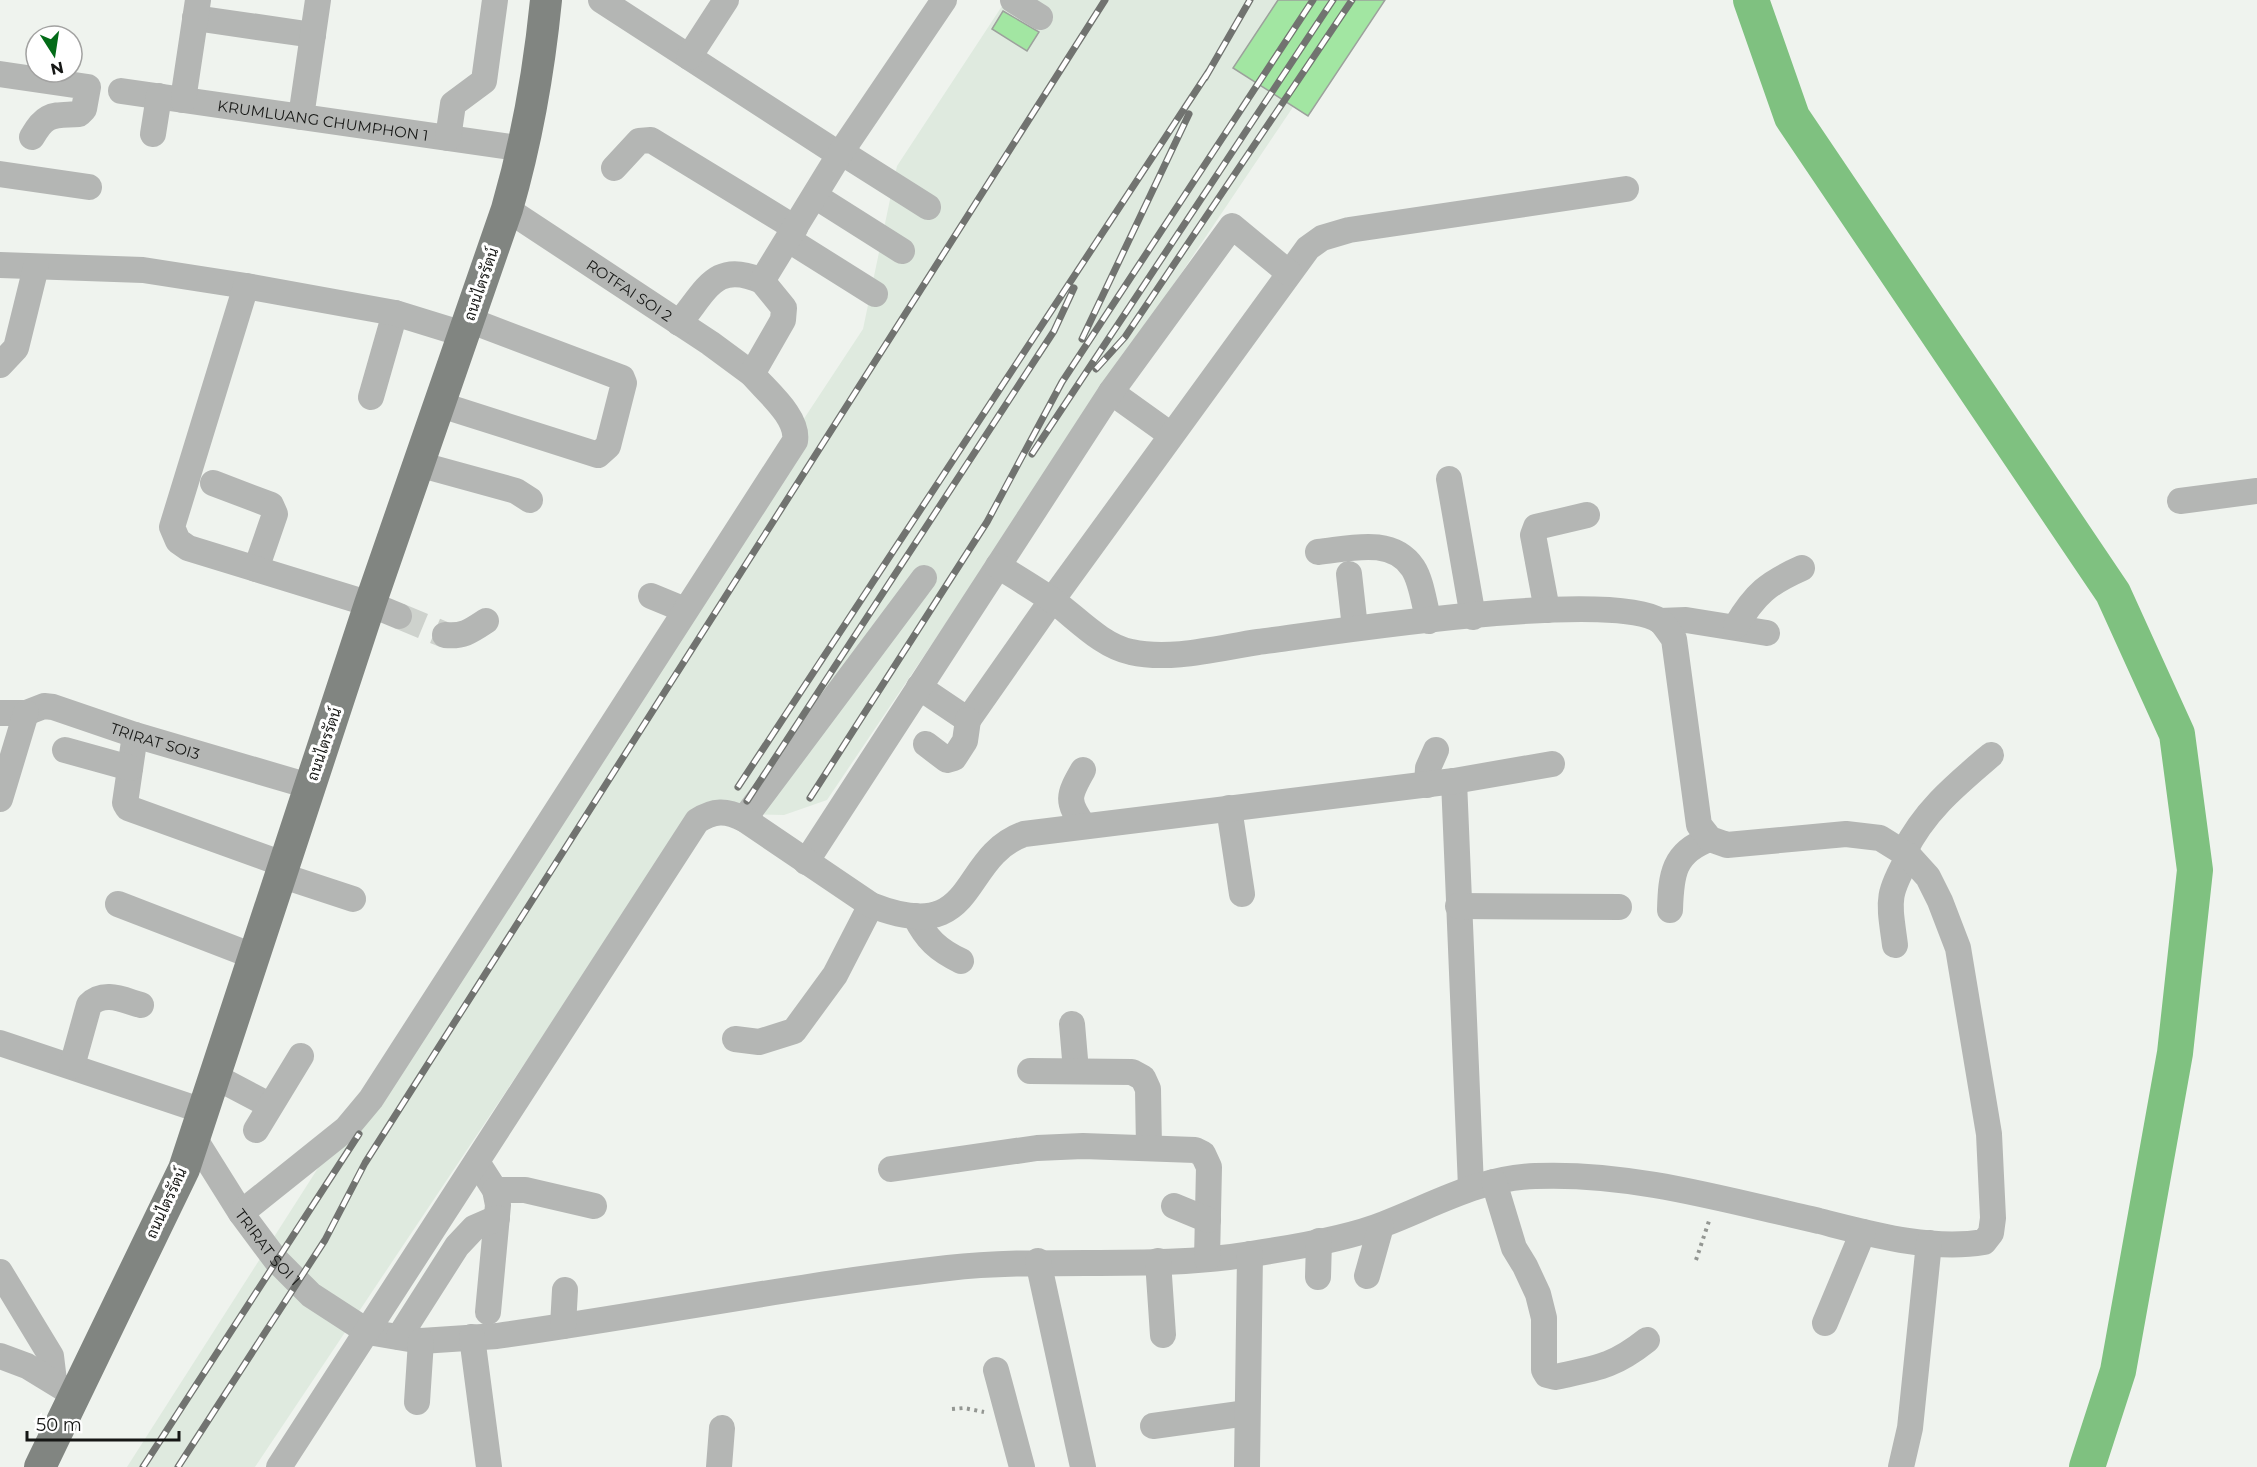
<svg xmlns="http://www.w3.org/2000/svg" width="2257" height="1467" font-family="Montserrat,Sarabun,sans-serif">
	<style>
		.built { fill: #dfeadf }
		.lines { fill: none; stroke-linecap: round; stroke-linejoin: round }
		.river { stroke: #7fc180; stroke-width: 36 }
		.building { fill: #a2e6a2; stroke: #9ca19c; stroke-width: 1.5 }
		.minor-tunnel { stroke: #ced2cd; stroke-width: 26; stroke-dasharray: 26 13; stroke-linecap: butt }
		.path { stroke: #939692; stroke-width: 4; stroke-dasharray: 3 4.5; stroke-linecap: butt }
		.minor { stroke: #b4b6b4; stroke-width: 26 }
		.major { stroke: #818581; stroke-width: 32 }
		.rail-casing { stroke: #717370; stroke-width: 7 }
		.rail { stroke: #fff; stroke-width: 4.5; stroke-dasharray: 14; stroke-linecap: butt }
		.labels { text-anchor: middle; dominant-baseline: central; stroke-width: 6; stroke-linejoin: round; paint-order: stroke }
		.street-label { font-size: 15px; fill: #161715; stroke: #fff }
	</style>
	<rect width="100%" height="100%" fill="#eff3ee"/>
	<path class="built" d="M1006 0H1365L827 800 784 815 692 813 255 1467H127L557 794 863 329 897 166Z"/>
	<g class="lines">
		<path class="river" d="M1751 0 1792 117 2113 593 2177 734 2195 870 2175 1053 2118 1371 2087 1467"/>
	</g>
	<path class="building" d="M1278 0H1385L1308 116 1233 68Z
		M1003 11 1039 32 1027 51 992 29Z"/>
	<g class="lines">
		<path class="minor-tunnel" d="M399 616 445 635"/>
		<path class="path" d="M1696 1260 1710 1218
			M952 1409 964 1408 984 1412"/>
		<g class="minor">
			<path d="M601 0 840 155"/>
			<path d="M1013 0 1040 17"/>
			<path d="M195 18 313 35"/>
			<path d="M689 57 726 0"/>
			<path d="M0 74 88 87 84 109 79 114C53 116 46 112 32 137"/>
			<path id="s1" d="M121 91 524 149"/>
			<path d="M183 100 198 0"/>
			<path d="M301 117 318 0"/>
			<path d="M153 134 159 96"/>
			<path d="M448 138 453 104 484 81 495 0"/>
			<path d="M841 152 928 207"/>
			<path d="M614 168 639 141 651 140 795 228"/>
			<path d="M0 174 89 187"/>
			<path d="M815 196 902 251"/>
			<path id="s2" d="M507 209 710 343 752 374"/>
			<path d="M789 240 875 294"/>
			<path d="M0 265 143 270 246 286"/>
			<path d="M679 323C707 290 715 260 762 281"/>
			<path d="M0 365 16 348 36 267"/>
			<path d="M1111 392 1171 435"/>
			<path d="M371 397 395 313"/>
			<path d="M438 404 598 455 608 446 624 383 622 378 469 320"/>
			<path d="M418 464 516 491 530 500"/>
			<path d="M1449 479 1473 617"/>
			<path d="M213 483 271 505 275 514 256 569"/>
			<path d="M2180 501 2257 491"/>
			<path d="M1318 552C1349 549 1392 536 1413 568 1422 582 1424 605 1429 621"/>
			<path d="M1349 574 1355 628"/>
			<path d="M651 596 685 610"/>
			<path d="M1547 610 1533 535 1536 527 1587 515"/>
			<path d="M399 616 370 604 188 548 178 541 172 527 246 286 395 313 463 334"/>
			<path d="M1660 621 1686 620 1767 633"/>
			<path d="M1736 626C1755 594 1768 583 1802 568"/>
			<path d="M445 635C463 637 471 631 486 621"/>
			<path d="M919 687 968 720 1052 600 1308 248 1322 238 1349 230 1626 189"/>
			<path id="s3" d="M0 713H26L44 706 53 707 135 735 309 786"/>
			<path d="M135 735 125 803 128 808 283 864"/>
			<path d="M926 744 947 760 954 758 965 741 968 720"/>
			<path d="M65 750 130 768"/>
			<path d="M1083 770C1068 796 1066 801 1084 826"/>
			<path d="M1454 781 1471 1187"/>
			<path d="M1427 785 1428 768 1436 750"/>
			<path d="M0 799 26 713"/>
			<path d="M1229 808 1242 894"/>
			<path d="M744 819 924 578"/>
			<path d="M1904 852C1925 810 1956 785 1991 755"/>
			<path d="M806 862 1111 392 1232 226 1289 273"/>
			<path d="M280 875 353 899"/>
			<path d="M118 904 253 956"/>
			<path d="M1458 906 1619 907"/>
			<path d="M1670 910C1671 875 1673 852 1710 839"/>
			<path d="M915 916C926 939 938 950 961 961"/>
			<path d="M1895 945C1889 900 1886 896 1909 856"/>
			<path d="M1072 1024 1076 1071"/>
			<path d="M735 1039 759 1042 794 1031 835 975 871 905"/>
			<path d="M0 1043 203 1111"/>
			<path d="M72 1066 89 1005C104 990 123 1000 141 1005"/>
			<path d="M1030 1071 1132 1072 1143 1078 1148 1089 1149 1148"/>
			<path d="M214 1076 269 1105"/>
			<path d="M256 1130 301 1056"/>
			<path id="s4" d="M194 1138 241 1213 276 1260 311 1295 368 1332 421 1341 497 1336C647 1315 797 1285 948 1268 1048 1257 1153 1270 1251 1254 1291 1248 1347 1239 1384 1224 1434 1205 1479 1178 1535 1176 1631 1172 1726 1200 1819 1221 1871 1234 1930 1251 1984 1242L1991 1233 1993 1218 1989 1134 1958 948 1940 901 1928 877 1909 856 1880 838 1846 834 1727 845 1710 839 1699 825 1674 639C1670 634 1665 625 1660 621 1610 588 1327 633 1258 642 1218 648 1171 661 1131 652 1101 646 1076 617 1052 600 1034 588 1016 577 998 566"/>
			<path d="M477 1162 495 1190 498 1205 488 1312"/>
			<path d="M891 1169 1037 1148 1083 1146 1195 1150 1203 1154 1209 1167 1207 1259"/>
			<path d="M1494 1182 1514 1248 1525 1266 1538 1294 1544 1318V1370L1547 1375 1555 1377C1597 1368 1613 1367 1647 1340"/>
			<path d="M495 1190H525L594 1206"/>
			<path d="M1174 1206 1208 1220"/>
			<path d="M241 1213 346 1129 371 1099 795 441C799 417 766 391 752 374L783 320 784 308 762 281 841 152 944 0"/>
			<path d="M1038 1261 1083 1467"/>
			<path d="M1158 1261 1163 1335"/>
			<path d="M0 1272 51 1356 54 1381"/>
			<path d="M1367 1276 1381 1226"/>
			<path d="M1318 1277 1319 1241"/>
			<path d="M1825 1323 1863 1232"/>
			<path d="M563 1326 565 1290"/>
			<path d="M399 1337 457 1246 474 1228 497 1218"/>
			<path d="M472 1337 489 1467"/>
			<path d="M0 1356 27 1366 63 1388"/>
			<path d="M996 1370 1022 1467"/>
			<path d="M417 1402 421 1341"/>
			<path d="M1153 1426 1247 1413"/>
			<path d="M279 1467 697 821C714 810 726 810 744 819L871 905C980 948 957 858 1024 834L1454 781 1552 764"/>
			<path d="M719 1467 722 1428"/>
			<path d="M1247 1467 1250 1254"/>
			<path d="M1901 1467 1910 1428 1929 1243"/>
		</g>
		<path class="major" d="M40 1467 184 1169 370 604 507 209C527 140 539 71 546 0"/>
		<defs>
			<path id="rail" d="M1205 78 1250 0
				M1082 339 1189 114
				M1096 369 1125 337 1352 0
				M1032 454 1333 0
				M738 787 1209 71
				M810 798 987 522 1062 382 1313 0
				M747 801 1054 331 1074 288
				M143 1467 359 1134
				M178 1467 325 1240 365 1163 1105 0"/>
		</defs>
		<use href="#rail" class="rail-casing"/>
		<use href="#rail" class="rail"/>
	</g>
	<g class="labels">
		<g class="street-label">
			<text stroke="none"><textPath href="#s1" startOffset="204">KRUMLUANG CHUMPHON 1</textPath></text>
			<text transform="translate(481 284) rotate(-71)">ถนนไตรรัตน์</text>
			<text stroke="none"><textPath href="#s2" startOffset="147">ROTFAI SOI 2</textPath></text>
			<text stroke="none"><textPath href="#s3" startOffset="162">TRIRAT SOI3</textPath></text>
			<text transform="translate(324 744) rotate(-71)">ถนนไตรรัตน์</text>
			<text transform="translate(166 1203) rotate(-65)">ถนนไตรรัตน์</text>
			<text stroke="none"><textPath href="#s4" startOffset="132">TRIRAT SOI 1</textPath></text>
		</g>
	</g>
	<g transform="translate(54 54) rotate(168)"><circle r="28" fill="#ffffff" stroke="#a2a2a1" stroke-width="1.5"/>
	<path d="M0-4.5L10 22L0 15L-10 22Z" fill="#036b18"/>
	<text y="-9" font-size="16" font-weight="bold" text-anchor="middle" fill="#161715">N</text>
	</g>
	<path d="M27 1431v9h152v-9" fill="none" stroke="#161715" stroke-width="3"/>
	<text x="36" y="1431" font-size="18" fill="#161715" stroke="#ffffff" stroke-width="4.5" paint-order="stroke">50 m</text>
</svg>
